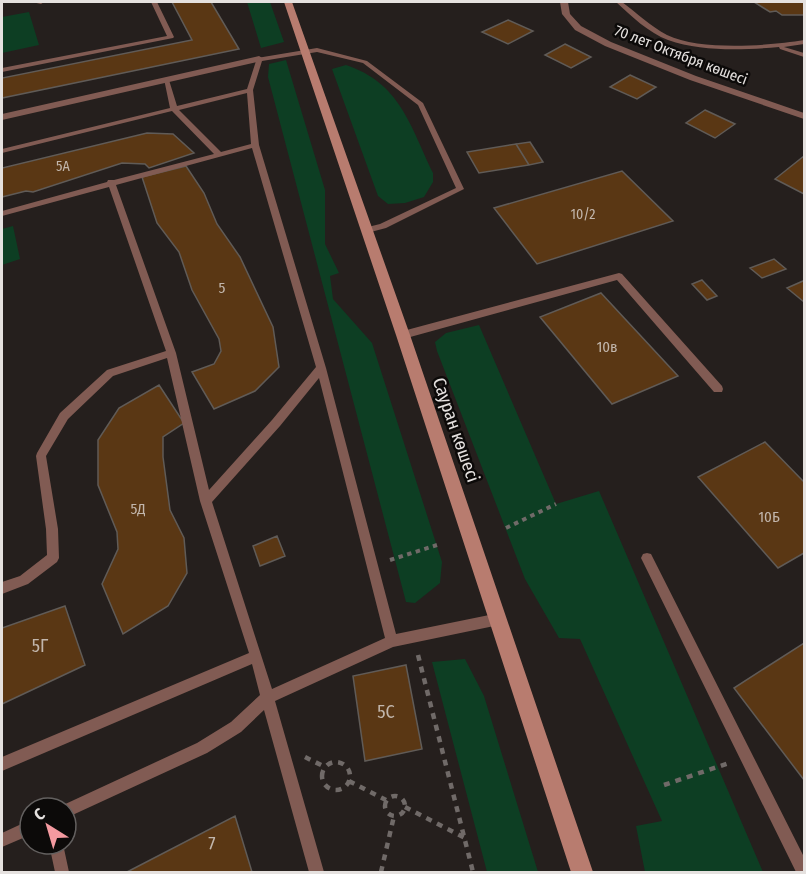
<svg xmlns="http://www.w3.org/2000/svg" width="806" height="874" font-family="'Fira Sans Condensed',sans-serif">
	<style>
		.green { fill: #0d3e23 }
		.building { fill: #5a3714; stroke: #605b57; stroke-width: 1.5 }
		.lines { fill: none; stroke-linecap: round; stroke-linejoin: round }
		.path-far1 { stroke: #706a68; stroke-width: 4; stroke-dasharray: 4.5 4.5; stroke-linecap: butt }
		.path { stroke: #706a68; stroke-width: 4.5; stroke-dasharray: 6 6; stroke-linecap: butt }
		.lane { fill: #815b53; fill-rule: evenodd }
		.street { fill: #815b53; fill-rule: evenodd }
		.secondary { fill: #b87c6f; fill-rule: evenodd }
		.labels { text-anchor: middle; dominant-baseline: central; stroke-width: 5; stroke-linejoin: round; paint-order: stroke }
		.far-number-label { font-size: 14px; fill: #c2b6ac }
		.far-street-label { font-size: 15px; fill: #e5e1df; stroke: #0c0a09 }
		.number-label { font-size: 15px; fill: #c2b6ac }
		.street-label { font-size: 18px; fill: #e5e1df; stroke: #0c0a09 }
		.near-number-label { font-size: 18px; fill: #c2b6ac }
	</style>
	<rect width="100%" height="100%" fill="#251f1d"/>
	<path class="green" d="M247 2H270L284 42 261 48Z
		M29 12 39 45 2 53V17Z
		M286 60 325 190V244L339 273 330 276 333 299 372 343 442 562 440 583 415 603 406 602 268 77 269 64Z
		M346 65C400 83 410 125 433 173V182L424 197 405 203 388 204 378 196 332 69Z
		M13 226 20 259 2 265V229Z
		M479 325 556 504 599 491 763 872H645L636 826 662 821 580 639 559 638 525 579 437 351 435 342 446 333Z
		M465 659 484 696 538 872H487L432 662Z"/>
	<path class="building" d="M172 2H211L239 49 2 98V78L192 40Z
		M754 2H804V15H782L776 11 770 12Z
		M508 20 533 31 508 44 482 32Z
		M565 44 591 57 571 68 545 55Z
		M630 75 656 87 637 99 610 87Z
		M705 110 735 124 715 138 686 123Z
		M147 133 173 134 194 153 149 168 145 164 122 163 33 192 26 191 2 197V168Z
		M530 142 543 162 529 165 516 144Z
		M516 144 529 165 479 173 467 152Z
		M804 156V194L775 179Z
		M186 166 204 193 217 224 240 257 273 327 279 367 255 391 214 409 192 372 214 364 221 351 219 339 192 290 179 252 157 223 142 177Z
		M622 171 673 221 537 264 494 208Z
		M774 259 786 269 762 278 750 268Z
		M702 280 717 296 707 300 692 284Z
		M803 281 804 282V302L787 288Z
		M601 293 678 376 612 404 540 317Z
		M159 385 184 423 163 437V457L170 510 184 538 187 573 168 606 123 634 102 584 118 549 117 532 98 485V440L119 408Z
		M765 442 804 482V553L778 568 698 477Z
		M277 536 285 556 260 566 253 546Z
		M65 606 85 665 2 704V628Z
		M804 643V780L734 688Z
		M406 665 422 749 365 761 353 676Z
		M235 816 252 872H127Z"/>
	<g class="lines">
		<path class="path-far1" d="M506 528 556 504
			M390 560 437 545"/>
		<path class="path" d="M418 655 473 872
			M305 757 325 767
			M322 776a14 14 0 1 1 28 0a14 14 0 1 1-28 0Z
			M349 781 386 800
			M664 785 729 763
			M385 806a10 10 0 1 1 20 0a10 10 0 1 1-20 0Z
			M405 807 465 838
			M381 872 394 816"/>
		<path class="lane" d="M32 2H44L41 4Z
			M151 2H157L174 37 173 38 2 72V68L167 36Z
			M616 2H622C637 13 650 26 667 35 700 51 768 46 804 40V44L784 47 804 53V57L780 49 779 47C744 50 702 52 668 40 649 33 631 16 616 2Z
			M317 48 367 61 423 103 464 189 386 228 367 233 364 232V228L380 224 456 188 418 105 363 63 317 52 262 61 253 90 259 145 326 368 396 634 499 613 503 615 505 619 503 623 499 625 393 647 275 701 324 872H309L264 710 241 732 207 753 66 818V808H60L61 806 197 743 231 722 260 695 252 664 2 771V757L249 653 200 501 167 358 113 376 68 419 46 456 58 529 59 558 57 562 28 584 2 594V582L20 576 47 555 46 529 36 456 37 453 60 413 107 370 166 351 109 187 2 216V211L107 182 108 180H114L214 154 172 111 2 153V149L170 108 164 79 169 80 177 106 247 89 257 58ZM247 93 251 144 221 152 179 110ZM252 148 316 367 272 420 209 490 176 353 116 185ZM319 378 385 638 272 689 212 502 280 426Z
			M619 273 622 274 722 386 723 389 722 392H714L617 280 403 339 398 335 403 331Z
			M647 553 651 554 804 857V872H796L643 562 641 558 643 554Z
			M30 820V835L2 847V833Z
			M49 844H63L69 872H55Z"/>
		<path class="street" d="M560 2H568L570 14 581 26 611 42 696 76 804 113V119L690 80 605 46 575 30 562 14Z
			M259 56 264 59 262 61 2 120V114Z"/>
		<path class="secondary" d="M284 2H292L410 335 593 872H571L396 335Z"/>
	</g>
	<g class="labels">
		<g class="far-number-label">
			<text x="63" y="166">5А</text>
			<text x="583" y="214">10/2</text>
		</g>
		<g class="far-street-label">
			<text transform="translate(681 55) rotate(21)">70 лет Октября көшесі</text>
		</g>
		<g class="number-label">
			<text x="222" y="288">5</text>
			<text x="607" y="347">10в</text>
			<text x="138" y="509">5Д</text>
			<text x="769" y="517">10Б</text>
		</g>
		<g class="street-label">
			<text transform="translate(456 430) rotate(71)">Сауран көшесі</text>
		</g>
		<g class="near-number-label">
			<text x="40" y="646">5Г</text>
			<text x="386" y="712">5С</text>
			<text x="212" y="844">7</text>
		</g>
	</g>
	<rect width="806" height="874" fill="none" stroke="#e5e1df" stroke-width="6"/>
	<g transform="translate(48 826) rotate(323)"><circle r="28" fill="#0c0a09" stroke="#63605f" stroke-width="1.5"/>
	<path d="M0-4.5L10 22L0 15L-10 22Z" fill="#f49aa0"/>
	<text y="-9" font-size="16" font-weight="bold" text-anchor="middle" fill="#e5e1df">С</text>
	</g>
</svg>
